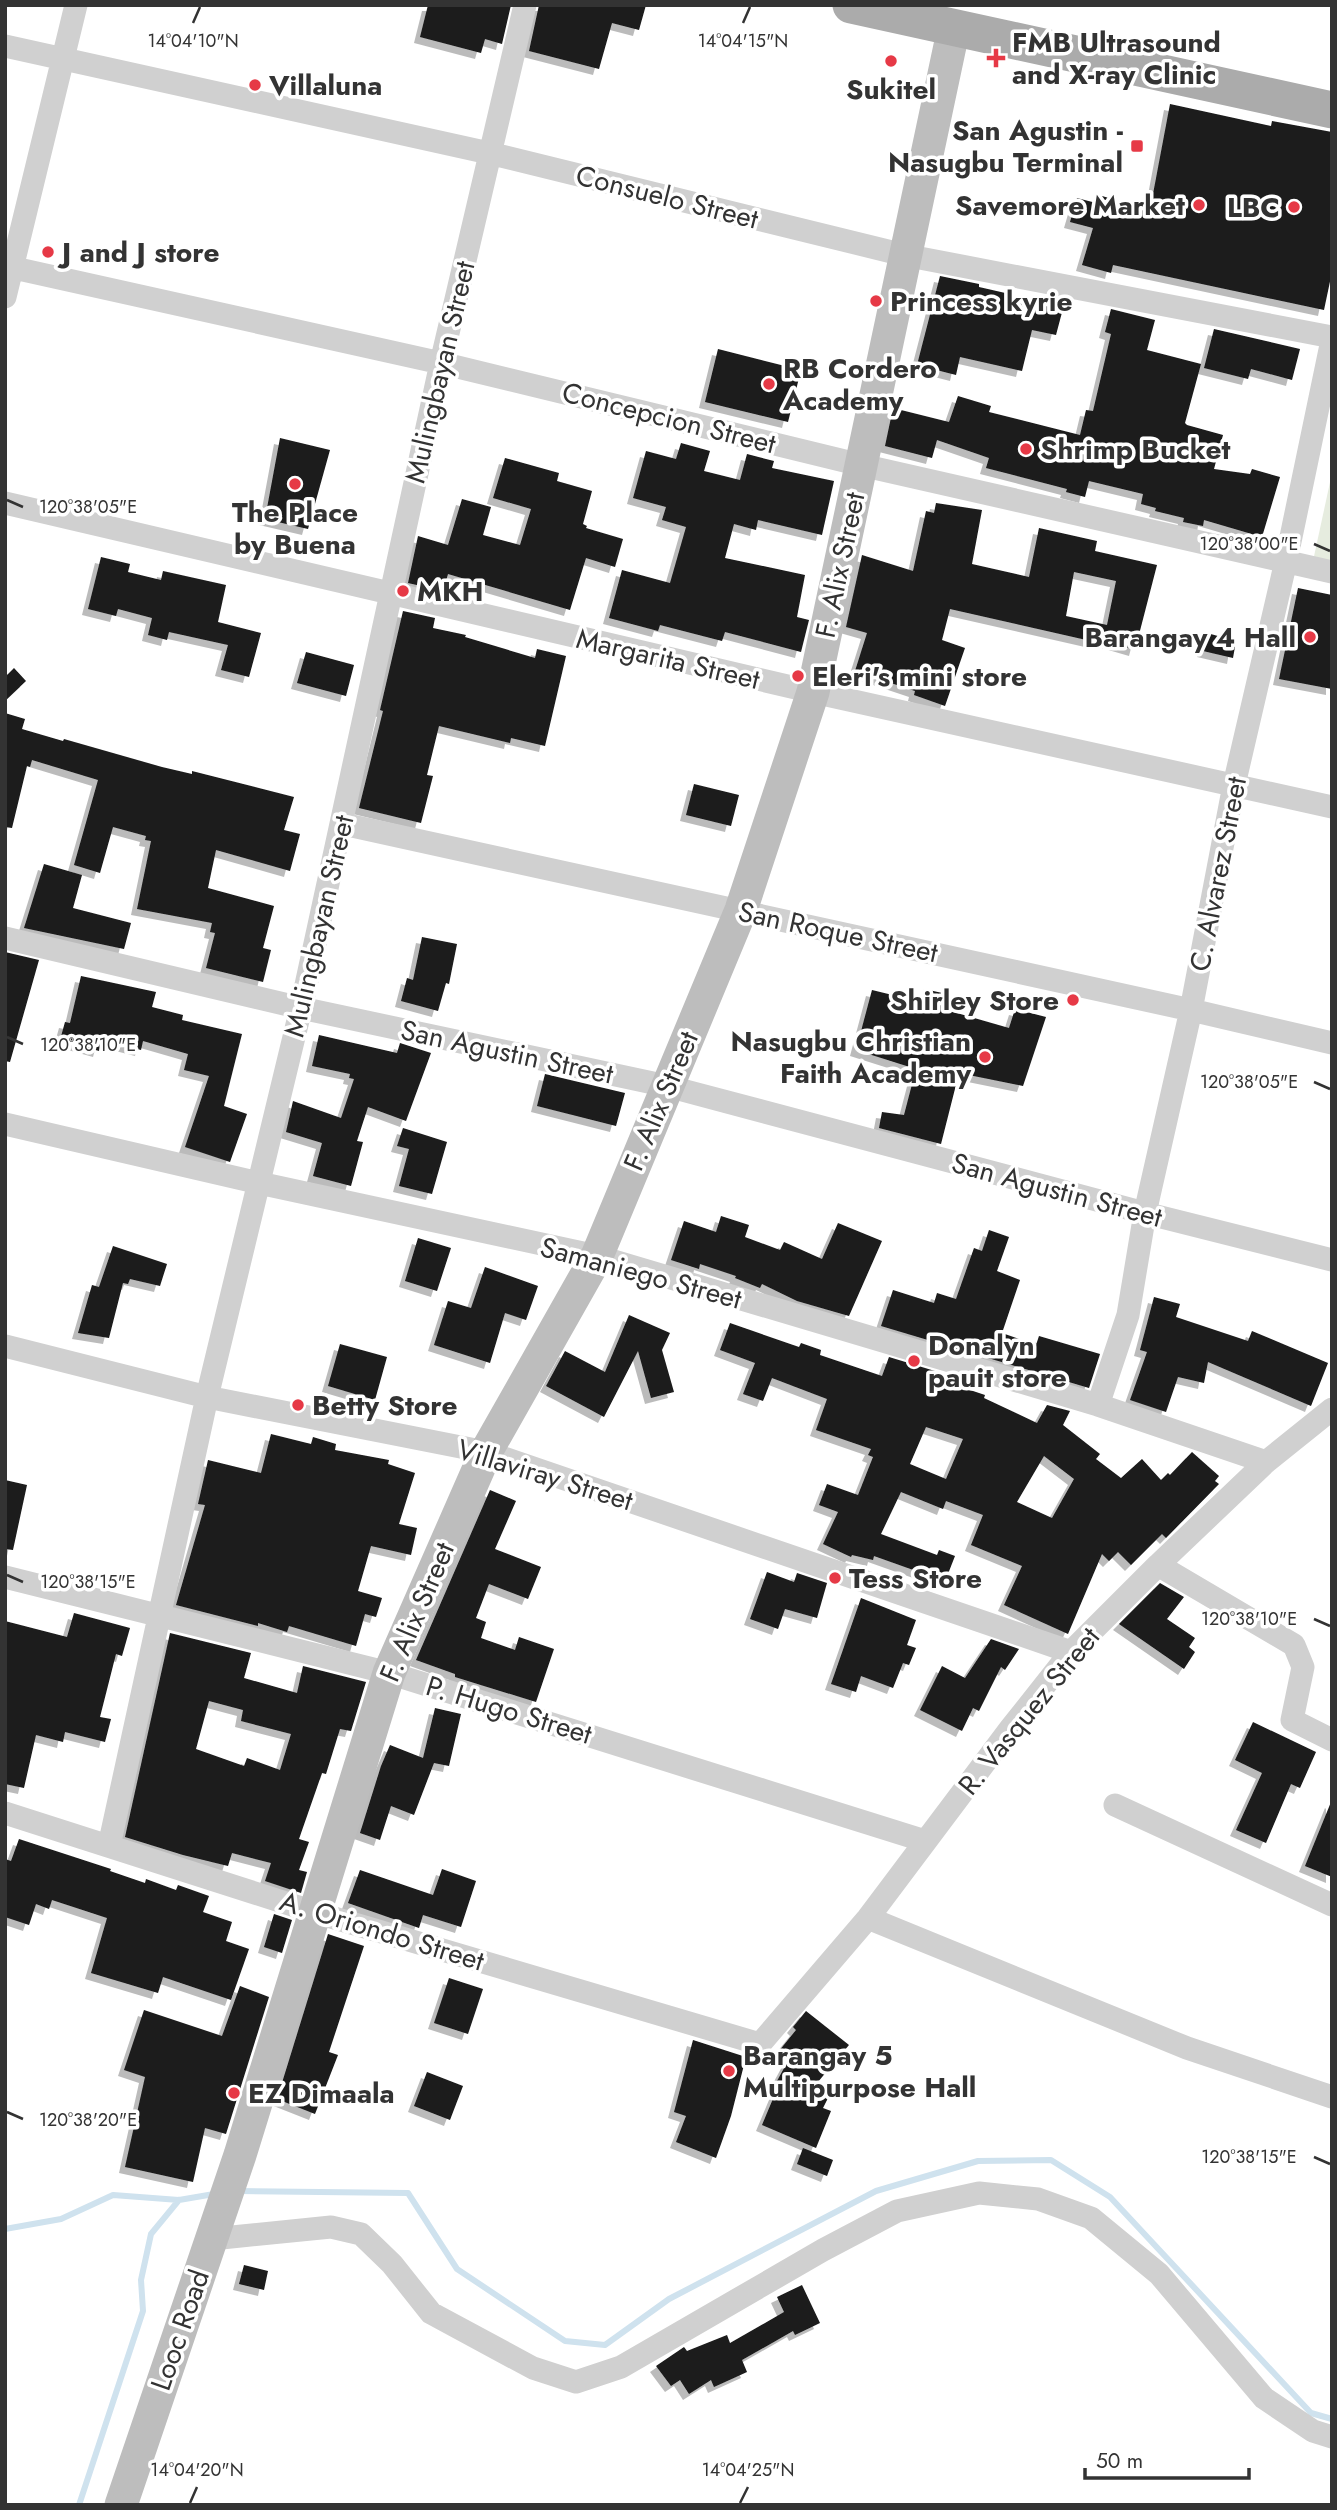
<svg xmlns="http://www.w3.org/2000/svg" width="1337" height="2510" font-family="Jost,sans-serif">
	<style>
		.green { fill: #e6ecdf }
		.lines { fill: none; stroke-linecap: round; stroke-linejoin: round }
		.stream { stroke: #cfe2ee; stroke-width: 6 }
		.building { fill: #1a1a1a; fill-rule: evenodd; filter: url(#shadow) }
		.minor { stroke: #d0d0d0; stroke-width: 23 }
		.secondary { stroke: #bdbdbd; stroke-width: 33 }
		.primary { stroke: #ababab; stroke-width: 37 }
		.ticks { fill: none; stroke: #333; stroke-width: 2.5 }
		.poi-dot { fill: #e63946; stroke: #fff; stroke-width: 2.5 }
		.labels { text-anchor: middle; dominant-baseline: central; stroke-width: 7; stroke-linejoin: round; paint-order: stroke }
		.poi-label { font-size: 28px; font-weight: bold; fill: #333; stroke: #fff; text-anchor: start }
		.street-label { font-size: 28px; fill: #333; stroke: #fff }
		.ticks-label { font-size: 18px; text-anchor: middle; fill: #333; stroke: #fff; stroke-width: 7; stroke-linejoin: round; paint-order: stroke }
	</style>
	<defs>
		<filter id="shadow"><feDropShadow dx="-6" dy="6" stdDeviation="0" flood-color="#0004"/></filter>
	</defs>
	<rect width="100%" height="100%" fill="#fff"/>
	<path class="green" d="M1332 473V565L1313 561Z"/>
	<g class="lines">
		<path class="stream" d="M239 2191 408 2193 457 2269 565 2341 605 2345 669 2299 876 2191 978 2161 1051 2160 1110 2197 1311 2413 1332 2419
			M5 2229 61 2219 113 2195 179 2200 214 2194
			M79 2505 143 2311 141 2280 151 2234 179 2200"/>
	</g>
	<path class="building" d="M428 5H511L502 44 485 39 481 53 420 37Z
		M539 5H646L639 30 612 23 599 69 529 51Z
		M1170 104 1271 126 1272 121 1332 132V272L1324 310 1113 265 1111 273 1082 265 1093 228 1070 222 1077 198 1100 204 1102 196 1150 210Z
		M940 276 979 284V287L1041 301 1043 296 1065 301 1056 335 1032 330 1022 371 960 357 956 375 917 365Z
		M1111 309 1155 320 1147 350 1201 364 1185 423 1187 425 1223 435 1214 469 1250 474 1252 469 1280 477 1262 537 1204 520 1203 526 1183 522 1184 518 1155 511 1156 508 1141 504 1143 494 1089 481 1085 497 1066 492 1067 489 986 468 989 458 937 440 932 458 885 446 893 408 949 422 958 396 991 406 989 412 1080 435 1086 410 1093 411 1111 334 1105 332Z
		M1214 329 1300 349 1292 380 1251 369 1248 379 1204 368Z
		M718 349 801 370 788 422 705 402Z
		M280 438 330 450 308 529 265 519Z
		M681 443 710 451 704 471 740 480 747 454 774 461 772 468 834 481 822 535 758 520 756 530 734 524 725 558 805 575 797 617 809 620 801 652 725 632 722 641 660 625 658 631 609 618 622 570 670 583 686 527 662 520 666 507 633 498 646 451 676 459Z
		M505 458 559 473 557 481 592 491 583 524 587 526 586 528 623 539 615 567 586 558 570 610 448 574 443 591 408 583 418 536 448 545 462 499 491 507 483 535 520 545 531 509 493 498Z
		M936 503 982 510 972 564 1029 577 1039 528 1097 541 1095 551 1157 565 1135 650 1104 641V644L950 609 942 640 965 648 945 706 914 695 915 691 855 671 867 633 846 627 862 555 913 571 926 511 934 513ZM1074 572 1116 581 1107 625 1066 616Z
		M101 557 130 564 128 572 161 580 163 571 226 585 218 622 261 633 249 677 221 670 228 645 169 632 167 640 148 635 152 618 118 609 116 616 88 609Z
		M1298 588 1332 595V689L1279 679Z
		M403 611 435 618 433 628 466 635 465 637 535 658 537 649 566 656 545 746 511 738 510 743 439 726 427 775 433 776 421 823 359 808 383 711 380 710Z
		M1207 633 1236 641 1233 658 1203 651Z
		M306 652 354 665 346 696 297 683Z
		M14 668 26 681 5 701V677Z
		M5 713 25 719 22 729 63 741 64 739 162 767 192 774V771L294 797 284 830 300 834 290 871 216 850 208 888 274 906 263 948 271 950 263 982 206 968 215 933 210 932 212 923 137 909 151 841 145 840 146 836 113 827 100 873 74 865 98 780 32 760 30 767 27 766 12 828 5 827Z
		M694 784 739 795 731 826 686 815Z
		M44 864 82 875 73 908 131 923 124 949 24 928Z
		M422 937 457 944 449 984 446 983 438 1011 401 1001 407 978 413 980Z
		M5 952 39 960 10 1062 5 1061Z
		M81 976 156 992 152 1007 183 1015 182 1020 242 1034 224 1106 247 1114 230 1162 185 1147 209 1076 184 1070 188 1054 143 1041 141 1050 102 1040 99 1051 60 1040 65 1022 70 1023Z
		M924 989 947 994 943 1009 1009 1028 1015 1009 1046 1017 1023 1086 959 1073 941 1144 879 1128 882 1112 904 1115 916 1069 856 1050 872 990 921 1002Z
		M319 1035 397 1053 400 1043 431 1053 406 1121 368 1107 357 1141 363 1142 351 1186 313 1176 322 1143 286 1132 293 1101 341 1118 354 1079 349 1078 350 1074 312 1066Z
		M545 1074 625 1093 616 1126 537 1106Z
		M403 1128 447 1142 432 1194 399 1186 409 1149 397 1146Z
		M721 1216 749 1225 745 1237 780 1250 784 1242 822 1259 838 1223 882 1241 849 1316 797 1301 762 1284 760 1288 735 1278 736 1276 700 1264 699 1269 671 1260 684 1221 716 1232Z
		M989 1230 1009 1237 997 1271 1020 1280 1002 1333 1036 1345 1039 1336 1100 1354 1089 1388 881 1326 893 1290 934 1303 937 1293 956 1299 974 1248 982 1251Z
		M418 1238 451 1248 437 1291 405 1281Z
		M113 1246 167 1264 160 1286 130 1279 128 1284 123 1283 109 1338 78 1333 92 1285 99 1287Z
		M485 1267 538 1286 526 1320 505 1313 490 1363 434 1345 448 1301 471 1308Z
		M1154 1297 1180 1304 1176 1317 1248 1341 1252 1331 1328 1363 1311 1406 1208 1362 1204 1383 1178 1377 1166 1412 1130 1400 1147 1352 1140 1350Z
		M629 1315 670 1333 662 1350 674 1392 651 1398 638 1351 604 1417 546 1386 565 1351 605 1372Z
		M730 1323 799 1347 801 1343 821 1350 820 1355 882 1376 889 1357 948 1375 946 1382 985 1395 984 1398 1037 1423 1047 1405 1070 1411 1063 1425 1100 1454 1096 1459 1121 1478 1142 1459 1161 1480 1168 1473 1170 1475 1192 1452 1219 1476 1215 1481 1219 1484 1166 1538 1162 1534 1131 1565 1118 1552 1109 1561 1102 1554 1068 1634 1004 1605 1022 1566 971 1545 983 1515 946 1501 943 1509 901 1492 881 1534 937 1555 939 1550 955 1556 946 1579 921 1568 919 1572 874 1556 873 1560 852 1555 851 1557 823 1544 838 1512 819 1505 827 1484 858 1495 873 1457 868 1455 871 1449 816 1430 827 1399 772 1378 763 1401 743 1394 755 1363 720 1350ZM926 1427 963 1439 946 1479 910 1464ZM1044 1456 1074 1479 1052 1518 1017 1502Z
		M340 1344 387 1357 375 1400 328 1386Z
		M271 1434 311 1444 313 1437 336 1444 335 1450 389 1460 388 1464 415 1473 399 1524 417 1528 411 1555 371 1546 358 1591 382 1598 376 1617 365 1614 356 1646 289 1626 287 1632 258 1623V1626L176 1605 205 1505 198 1504 208 1460 261 1473Z
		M5 1480 27 1485 13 1550 5 1549Z
		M490 1490 516 1501 495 1549 541 1567 528 1599 489 1584 476 1618 486 1622 481 1638 515 1650 519 1637 554 1649 536 1702 455 1677V1674L416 1660Z
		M767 1572 794 1582 797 1573 827 1583 817 1618 785 1609 778 1629 750 1619Z
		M1160 1583 1184 1597 1167 1619 1195 1638 1189 1647 1195 1652 1184 1669 1119 1624Z
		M861 1598 916 1620 907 1645 916 1648 909 1665 903 1663 893 1688 861 1676 856 1692 831 1684Z
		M74 1613 130 1628 122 1656 116 1654 100 1717 111 1719 105 1742 65 1732 63 1742 36 1735 24 1788 5 1784V1621L67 1637Z
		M170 1633 251 1653 244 1678 297 1693 303 1666 366 1682 351 1731 340 1729 326 1774 322 1773 299 1839 309 1842 299 1870 307 1872 301 1893 265 1881 271 1863 232 1853 228 1866 183 1855 125 1837ZM209 1701 243 1710 241 1721 291 1734 280 1770 247 1758 244 1766 196 1749Z
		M991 1639 1019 1649 1005 1670 1001 1667 979 1711 973 1708 962 1731 920 1710 942 1666 965 1678Z
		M435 1708 461 1714 449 1766 434 1763 414 1815 391 1806 380 1840 360 1833 381 1766 390 1745 423 1758Z
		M1253 1722 1316 1752 1300 1788 1291 1784 1266 1843 1236 1830 1262 1773 1235 1760Z
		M1331 1802 1332 1803V1877L1305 1866Z
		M19 1839 111 1869 110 1871 145 1883 146 1879 176 1890 178 1885 209 1896 203 1912 232 1922 226 1941 249 1949 231 2000 163 1977 158 1993 91 1973 107 1918 52 1900 49 1909 36 1904 29 1925 5 1917V1859L11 1861Z
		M442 1869 476 1881 461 1927 423 1915 419 1928 348 1903 360 1870 433 1895Z
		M274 1914 292 1920 282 1953 264 1947Z
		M328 1934 364 1946 329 2052 338 2055 315 2114 277 2099Z
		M449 1978 483 1989 468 2034 434 2023Z
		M240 1986 269 1997 226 2134 205 2128 193 2182 125 2167 145 2077 124 2070 144 2010 222 2036Z
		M806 2011 849 2045 812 2089 828 2098 823 2108 831 2111 816 2148 762 2125 780 2082 777 2081 789 2059 779 2051 796 2030 793 2027Z
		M693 2040 746 2057 731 2116 716 2158 676 2142 686 2116 674 2112Z
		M427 2072 463 2086 450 2120 414 2106Z
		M803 2148 833 2160 827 2176 797 2164Z
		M244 2265 268 2271 264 2290 239 2284Z
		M802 2285 820 2323 795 2335 793 2331 742 2360 747 2372 714 2387 711 2380 689 2394 680 2380 671 2386 656 2366 684 2347 687 2351 727 2335 730 2343 784 2312 777 2297Z"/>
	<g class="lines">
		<path class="minor" d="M5 46 489 153 904 255 1332 337
			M5 266 441 363 861 465 1332 572
			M5 297 76 5
			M5 503 813 692 1332 807
			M343 824 1191 1010 1332 1043
			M5 938 301 1008 667 1086 1145 1213 1332 1260
			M5 1124 259 1183 597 1256 1098 1405 1266 1462
			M5 1346 207 1397 486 1452 1071 1652
			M1098 1405 1128 1315 1145 1213 1191 1010 1234 785 1286 561 1332 340
			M1158 1565 1294 1645 1303 1667 1292 1720 1332 1740
			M5 1577 389 1673 925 1841
			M1115 1805 1332 1905
			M5 1813 314 1912 760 2044 868 1918 1010 1729 1071 1652 1158 1565 1266 1462 1332 1409
			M109 1846 207 1397 301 1008 441 363 525 5
			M868 1918 1187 2048 1332 2097
			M212 2239 331 2227 361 2234 392 2264 431 2313 533 2368 576 2382 621 2367 823 2250 897 2211 979 2193 1038 2199 1091 2218 1159 2274 1264 2398 1313 2431 1332 2437"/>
		<path class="secondary" d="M121 2505 240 2155 389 1673 486 1452 597 1256 741 910 813 692 954 27"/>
		<path class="primary" d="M851 5 1332 110"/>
	</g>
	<path class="ticks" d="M193 23 200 7M743 23 750 7M7 500 23 507M1314 544 1330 551M7 1037 23 1044M1314 1082 1330 1089M7 1575 23 1582M1314 1619 1330 1626M7 2112 23 2119M1314 2157 1330 2164M190 2503 197 2487M740 2503 748 2487"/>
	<g class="poi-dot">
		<path d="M992.5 47.5h7v7h7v7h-7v7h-7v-7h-7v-7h7z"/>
		<circle cx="891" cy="61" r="7"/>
		<circle cx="255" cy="85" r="7"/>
		<rect x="1130" y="139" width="14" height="14" rx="3.5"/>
		<circle cx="1199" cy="205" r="7"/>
		<circle cx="1294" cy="207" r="7"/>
		<circle cx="48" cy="252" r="7"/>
		<circle cx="876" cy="301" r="7"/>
		<circle cx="769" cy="384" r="7"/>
		<circle cx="1026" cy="449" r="7"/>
		<circle cx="295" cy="484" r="7"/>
		<circle cx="403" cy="591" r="7"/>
		<circle cx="1310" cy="637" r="7"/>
		<circle cx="798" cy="676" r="7"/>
		<circle cx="1073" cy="1000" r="7"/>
		<circle cx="985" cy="1057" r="7"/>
		<circle cx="914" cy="1361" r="7"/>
		<circle cx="298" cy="1405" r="7"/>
		<circle cx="835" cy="1578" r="7"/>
		<circle cx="729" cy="2071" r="7"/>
		<circle cx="234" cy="2093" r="7"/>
	</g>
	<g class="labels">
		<g class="poi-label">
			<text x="1012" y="42">FMB Ultrasound<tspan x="1012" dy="32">and X-ray Clinic</tspan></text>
			<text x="269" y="85">Villaluna</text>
			<text x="891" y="89" text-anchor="middle">Sukitel</text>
			<text x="1123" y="130" text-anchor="end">San Agustin -<tspan x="1123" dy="32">Nasugbu Terminal</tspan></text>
			<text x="1185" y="205" text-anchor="end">Savemore Market</text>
			<text x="1280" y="207" text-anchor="end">LBC</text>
			<text x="62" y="252">J and J store</text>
			<text x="890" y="301">Princess kyrie</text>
			<text x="783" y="368">RB Cordero<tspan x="783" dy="32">Academy</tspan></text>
			<text x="1040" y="449">Shrimp Bucket</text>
			<text x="295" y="512" text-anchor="middle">The Place<tspan x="295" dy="32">by Buena</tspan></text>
			<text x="417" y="591">MKH</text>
			<text x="1296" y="637" text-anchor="end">Barangay 4 Hall</text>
			<text x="812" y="676">Eleri's mini store</text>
			<text x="1059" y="1000" text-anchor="end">Shirley Store</text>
			<text x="971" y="1041" text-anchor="end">Nasugbu Christian<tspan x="971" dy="32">Faith Academy</tspan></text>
			<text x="928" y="1345">Donalyn<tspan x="928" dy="32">pauit store</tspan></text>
			<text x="312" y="1405">Betty Store</text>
			<text x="849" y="1578">Tess Store</text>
			<text x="743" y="2055">Barangay 5<tspan x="743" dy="32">Multipurpose Hall</tspan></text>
			<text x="248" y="2093">EZ Dimaala</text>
		</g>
		<g class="street-label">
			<text transform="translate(667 197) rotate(14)">Consuelo Street</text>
			<text transform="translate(440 372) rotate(-77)">Mulingbayan Street</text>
			<text transform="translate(669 418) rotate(14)">Concepcion Street</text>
			<text transform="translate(840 565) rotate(-78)">F. Alix Street</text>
			<text transform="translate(668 659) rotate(13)">Margarita Street</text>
			<text transform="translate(1218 874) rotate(-79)">C. Alvarez Street</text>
			<text transform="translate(319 926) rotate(-77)">Mulingbayan Street</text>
			<text transform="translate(838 932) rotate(12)">San Roque Street</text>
			<text transform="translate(507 1052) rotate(12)">San Agustin Street</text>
			<text transform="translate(661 1101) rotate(-67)">F. Alix Street</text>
			<text transform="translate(1057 1190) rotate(15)">San Agustin Street</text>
			<text transform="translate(641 1273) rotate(15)">Samaniego Street</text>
			<text transform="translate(545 1475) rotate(17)">Villaviray Street</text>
			<text transform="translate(417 1612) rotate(-67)">F. Alix Street</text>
			<text transform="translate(509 1710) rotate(17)">P. Hugo Street</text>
			<text transform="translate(1029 1711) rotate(-51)">R. Vasquez Street</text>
			<text transform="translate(382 1931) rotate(17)">A. Oriondo Street</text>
			<text transform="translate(180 2330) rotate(-71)">Looc Road</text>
		</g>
	</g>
	<g class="ticks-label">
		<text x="193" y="47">14°04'10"N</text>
		<text x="743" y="47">14°04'15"N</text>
		<text x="88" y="513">120°38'05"E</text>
		<text x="1249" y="550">120°38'00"E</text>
		<text x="88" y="1051">120°38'10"E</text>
		<text x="1249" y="1088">120°38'05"E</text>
		<text x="88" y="1588">120°38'15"E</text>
		<text x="1249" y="1625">120°38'10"E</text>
		<text x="88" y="2126">120°38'20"E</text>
		<text x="1249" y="2163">120°38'15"E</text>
		<text x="197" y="2476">14°04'20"N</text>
		<text x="748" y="2476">14°04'25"N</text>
	</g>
	<rect width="1337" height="2510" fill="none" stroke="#333333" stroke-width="14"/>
	<path d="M1085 2468v10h164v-10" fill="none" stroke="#333333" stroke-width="3.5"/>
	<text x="1096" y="2468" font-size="21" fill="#333333" stroke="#ffffff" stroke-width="5" paint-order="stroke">50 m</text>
</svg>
